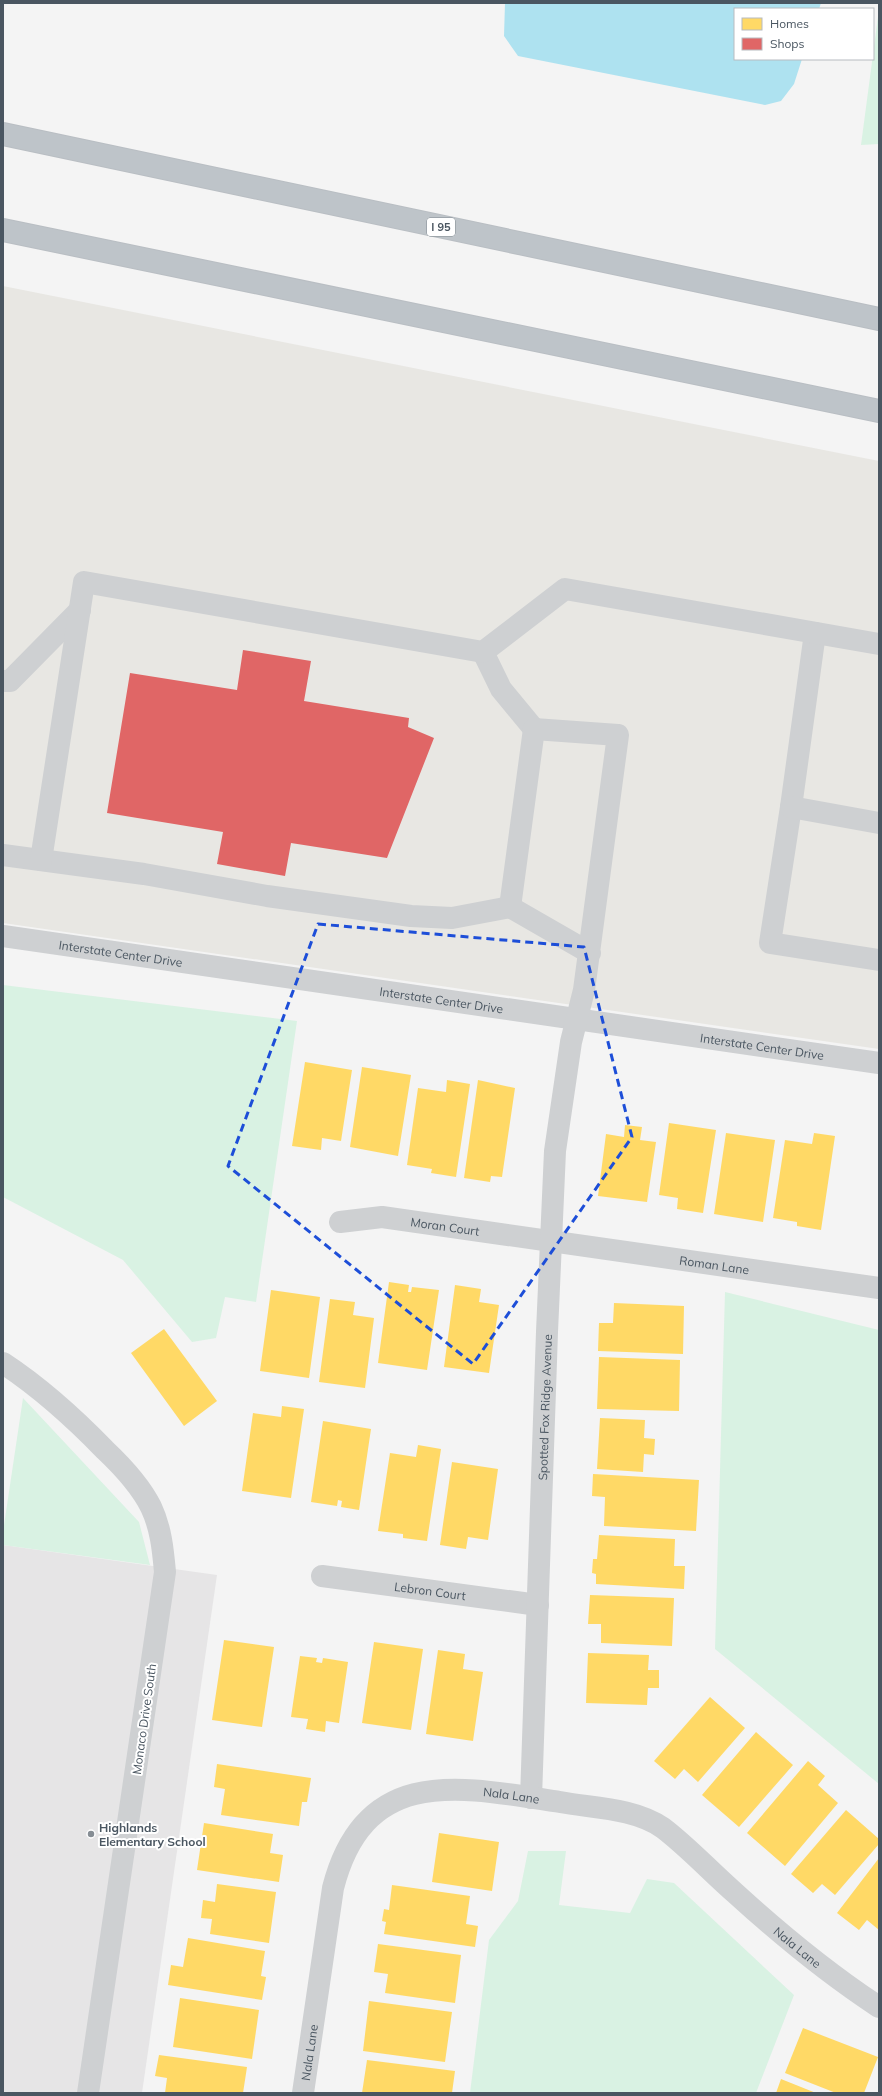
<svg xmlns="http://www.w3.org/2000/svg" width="882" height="2096" font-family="Mulish,sans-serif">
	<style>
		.commercial { fill: #e8e7e3 }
		.education { fill: #e6e5e6 }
		.green { fill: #d9f2e3 }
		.water { fill: #aee2f0 }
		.homes { fill: #ffd966 }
		.shops { fill: #e06666 }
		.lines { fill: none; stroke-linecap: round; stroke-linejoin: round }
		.highway-casing { stroke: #b9bec3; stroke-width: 24 }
		.minor { stroke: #ced0d2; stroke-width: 22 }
		.highway { stroke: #bec4c9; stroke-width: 22 }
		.marked { fill: none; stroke: #1d4ed8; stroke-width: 3; stroke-dasharray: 8 5; stroke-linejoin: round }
		.poi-dot { fill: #868d94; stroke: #fff; stroke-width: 1.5 }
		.labels { text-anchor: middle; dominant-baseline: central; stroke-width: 4; stroke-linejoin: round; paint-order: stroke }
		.shield { fill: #fff; stroke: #808990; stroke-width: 1 }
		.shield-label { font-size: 11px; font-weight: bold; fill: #4a5661 }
		.street-label { font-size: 12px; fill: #4a5661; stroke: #fff }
		.poi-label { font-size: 12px; font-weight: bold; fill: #4a5661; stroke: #fff; text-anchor: start }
	</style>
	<rect width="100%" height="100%" fill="#f4f4f4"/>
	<path class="commercial" d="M3 286 879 461V1049L3 923Z"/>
	<path class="education" d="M3 1545 217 1575 142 2093H3Z"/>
	<path class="green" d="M879 9V144L861 145Z
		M3 985 297 1021 256 1302 225 1297 216 1338 192 1342 123 1260 3 1197Z
		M725 1292 879 1330V1784L715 1649Z
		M23 1398 139 1522 150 1565 3 1545V1532Z
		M528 1851H566L559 1905 630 1913 647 1879 674 1883 794 1995 756 2093H470L489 1940 518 1901Z"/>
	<path class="water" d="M505 3H821L819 9H735V59H802L794 84 781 101 765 105 518 56 504 36Z"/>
	<path class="homes" d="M305 1062 352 1070 341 1141 322 1138 321 1150 292 1146Z
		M362 1067 411 1075 398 1156 350 1147Z
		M447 1080 470 1084 456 1177 431 1173 432 1169 407 1165 418 1088 446 1092Z
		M478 1080 515 1088 502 1177 491 1176 490 1182 464 1178Z
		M669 1123 716 1130 703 1213 677 1209 678 1198 659 1195Z
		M625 1125 642 1127 640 1140 656 1142 647 1202 598 1196 606 1134 624 1137Z
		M726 1133 775 1140 763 1222 714 1214Z
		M814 1133 835 1136 821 1230 797 1226V1222L773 1218 785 1140 812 1144Z
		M389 1282 409 1285 408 1292H411L412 1287 439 1290 427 1370 378 1363Z
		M455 1285 481 1289 479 1302 499 1305 489 1373 444 1367Z
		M271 1290 320 1297 309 1378 260 1371Z
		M330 1299 355 1302 353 1315 374 1318 365 1388 319 1382Z
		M614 1303 684 1306 683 1354 598 1351 599 1323H613Z
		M164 1329 217 1401 184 1426 131 1353Z
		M599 1357 680 1360 679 1411 597 1409Z
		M282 1406 304 1409 291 1498 242 1491 253 1413 281 1417Z
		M600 1418 645 1420 644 1438 655 1439 654 1455 644 1454 643 1472 597 1469Z
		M323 1421 371 1429 359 1510 341 1507 342 1501 338 1500 337 1506 311 1502Z
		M418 1445 441 1449 427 1541 403 1538V1534L378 1531 390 1453 416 1457Z
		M452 1462 498 1469 488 1540 468 1537 466 1549 440 1545Z
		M593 1474 699 1480 696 1531 604 1526 605 1497 592 1496Z
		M599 1535 675 1539 674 1566H685L684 1589 596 1584V1574L592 1573 593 1559H597Z
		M590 1595 674 1598 672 1646 601 1643V1624H588Z
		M224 1640 274 1647 262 1727 212 1720Z
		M374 1642 423 1649 411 1730 362 1723Z
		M438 1650 465 1654 463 1669 483 1672 473 1741 426 1734Z
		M588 1653 649 1655 648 1670H659V1688H648L647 1705 586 1703Z
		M300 1656 317 1658 316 1662 322 1663 323 1658 348 1662 339 1723 326 1721 325 1732 306 1729 308 1719 291 1717Z
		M710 1697 745 1728 698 1782 684 1769 675 1779 654 1761Z
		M756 1732 793 1765 739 1827 702 1795Z
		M808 1761 825 1776 818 1785 838 1803 785 1866 747 1833Z
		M217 1764 311 1778 307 1802H302L299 1826 221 1815 225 1789 214 1787Z
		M846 1810 879 1839V1844L835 1895 822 1884 813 1893 791 1874Z
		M204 1823 273 1834 270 1853 283 1855 279 1882 197 1870Z
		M439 1833 499 1842 492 1891 432 1882Z
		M879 1858V1930L867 1920 859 1930 837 1913Z
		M217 1884 276 1892 269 1943 210 1934 212 1919 201 1918 203 1900 215 1902Z
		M392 1885 470 1896 466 1924 478 1926 475 1947 384 1934 386 1922 382 1921 384 1909 389 1910Z
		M188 1938 265 1951 261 1976 266 1977 262 2000 168 1985 171 1965 183 1967Z
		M378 1944 461 1955 455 2003 385 1993 388 1974 374 1972Z
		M180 1998 259 2010 252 2059 173 2047Z
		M369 2001 452 2012 445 2062 363 2051Z
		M803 2028 878 2057 864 2093H836L785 2073Z
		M159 2055 247 2067 243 2093H165L167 2078 155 2076Z
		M367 2060 455 2071 452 2093H362Z
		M781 2079 816 2093H776Z"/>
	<path class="shops" d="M243 650 311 661 304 701 409 718 408 727 434 738 387 858 291 843 285 876 217 864 223 832 107 813 130 673 237 690Z"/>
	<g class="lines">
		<defs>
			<path id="highway" d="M3 134 879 319
				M3 230 879 411"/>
		</defs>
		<use href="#highway" class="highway-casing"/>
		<g class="minor">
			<path d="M815 633 791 807 770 943 879 960"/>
			<path d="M483 652 501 689 534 729"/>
			<path d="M3 681H10L80 610"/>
			<path d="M791 807 879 823"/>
			<path d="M3 855 144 874 267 896 411 916 452 918 510 907"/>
			<path d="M41 860 84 582 483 652 565 589 879 644"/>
			<path id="s1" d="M3 936 879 1063"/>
			<path id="s2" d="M340 1222 382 1217 879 1288"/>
			<path d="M3 1363C41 1388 74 1418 105 1450 123 1467 140 1485 151 1507 161 1528 163 1550 165 1572L88 2093"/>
			<path id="s3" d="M322 1576 538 1605"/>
			<path id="s4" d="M531 1798 547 1332 555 1151 571 1042 584 990 618 735 534 729 510 907 590 953"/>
			<path id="s5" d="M303 2093 333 1888C365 1763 462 1787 560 1802 592 1808 635 1808 663 1828 688 1847 711 1872 735 1893 780 1934 827 1973 879 2007"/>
		</g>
		<use href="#highway" class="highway"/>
	</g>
	<path class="marked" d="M318 924 584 947 632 1137 473 1364 228 1166Z"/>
	<circle class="poi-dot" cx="91" cy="1834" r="4"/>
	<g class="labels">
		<rect class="shield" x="427" y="218" width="28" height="18" rx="3"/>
		<g class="shield-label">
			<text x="441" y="227">I 95</text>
		</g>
		<g class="street-label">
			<text stroke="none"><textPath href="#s1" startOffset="119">Interstate Center Drive</textPath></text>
			<text stroke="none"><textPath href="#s1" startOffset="443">Interstate Center Drive</textPath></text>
			<text stroke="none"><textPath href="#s1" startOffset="767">Interstate Center Drive</textPath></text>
			<text stroke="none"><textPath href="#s2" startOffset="106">Moran Court</textPath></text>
			<text stroke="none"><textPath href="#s2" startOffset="378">Roman Lane</textPath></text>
			<text stroke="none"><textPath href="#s4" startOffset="391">Spotted Fox Ridge Avenue</textPath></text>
			<text stroke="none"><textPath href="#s3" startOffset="109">Lebron Court</textPath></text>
			<text transform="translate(144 1719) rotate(-82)">Monaco Drive South</text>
			<text stroke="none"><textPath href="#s5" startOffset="436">Nala Lane</textPath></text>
			<text stroke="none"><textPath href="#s5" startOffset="772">Nala Lane</textPath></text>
			<text stroke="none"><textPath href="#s5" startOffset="41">Nala Lane</textPath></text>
		</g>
		<g class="poi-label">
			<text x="99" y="1827">Highlands<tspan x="99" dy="14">Elementary School</tspan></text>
		</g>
	</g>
	<rect width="882" height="2096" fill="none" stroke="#4a5661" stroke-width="8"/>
	<rect x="734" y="8" width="140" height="52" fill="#ffffff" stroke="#b7bbc0"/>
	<rect x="742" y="18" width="20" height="12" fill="#ffd966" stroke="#b7bbc0"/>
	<text x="770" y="28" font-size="12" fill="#4a5661">Homes</text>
	<rect x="742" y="38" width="20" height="12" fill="#e06666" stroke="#b7bbc0"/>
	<text x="770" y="48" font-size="12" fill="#4a5661">Shops</text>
</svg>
